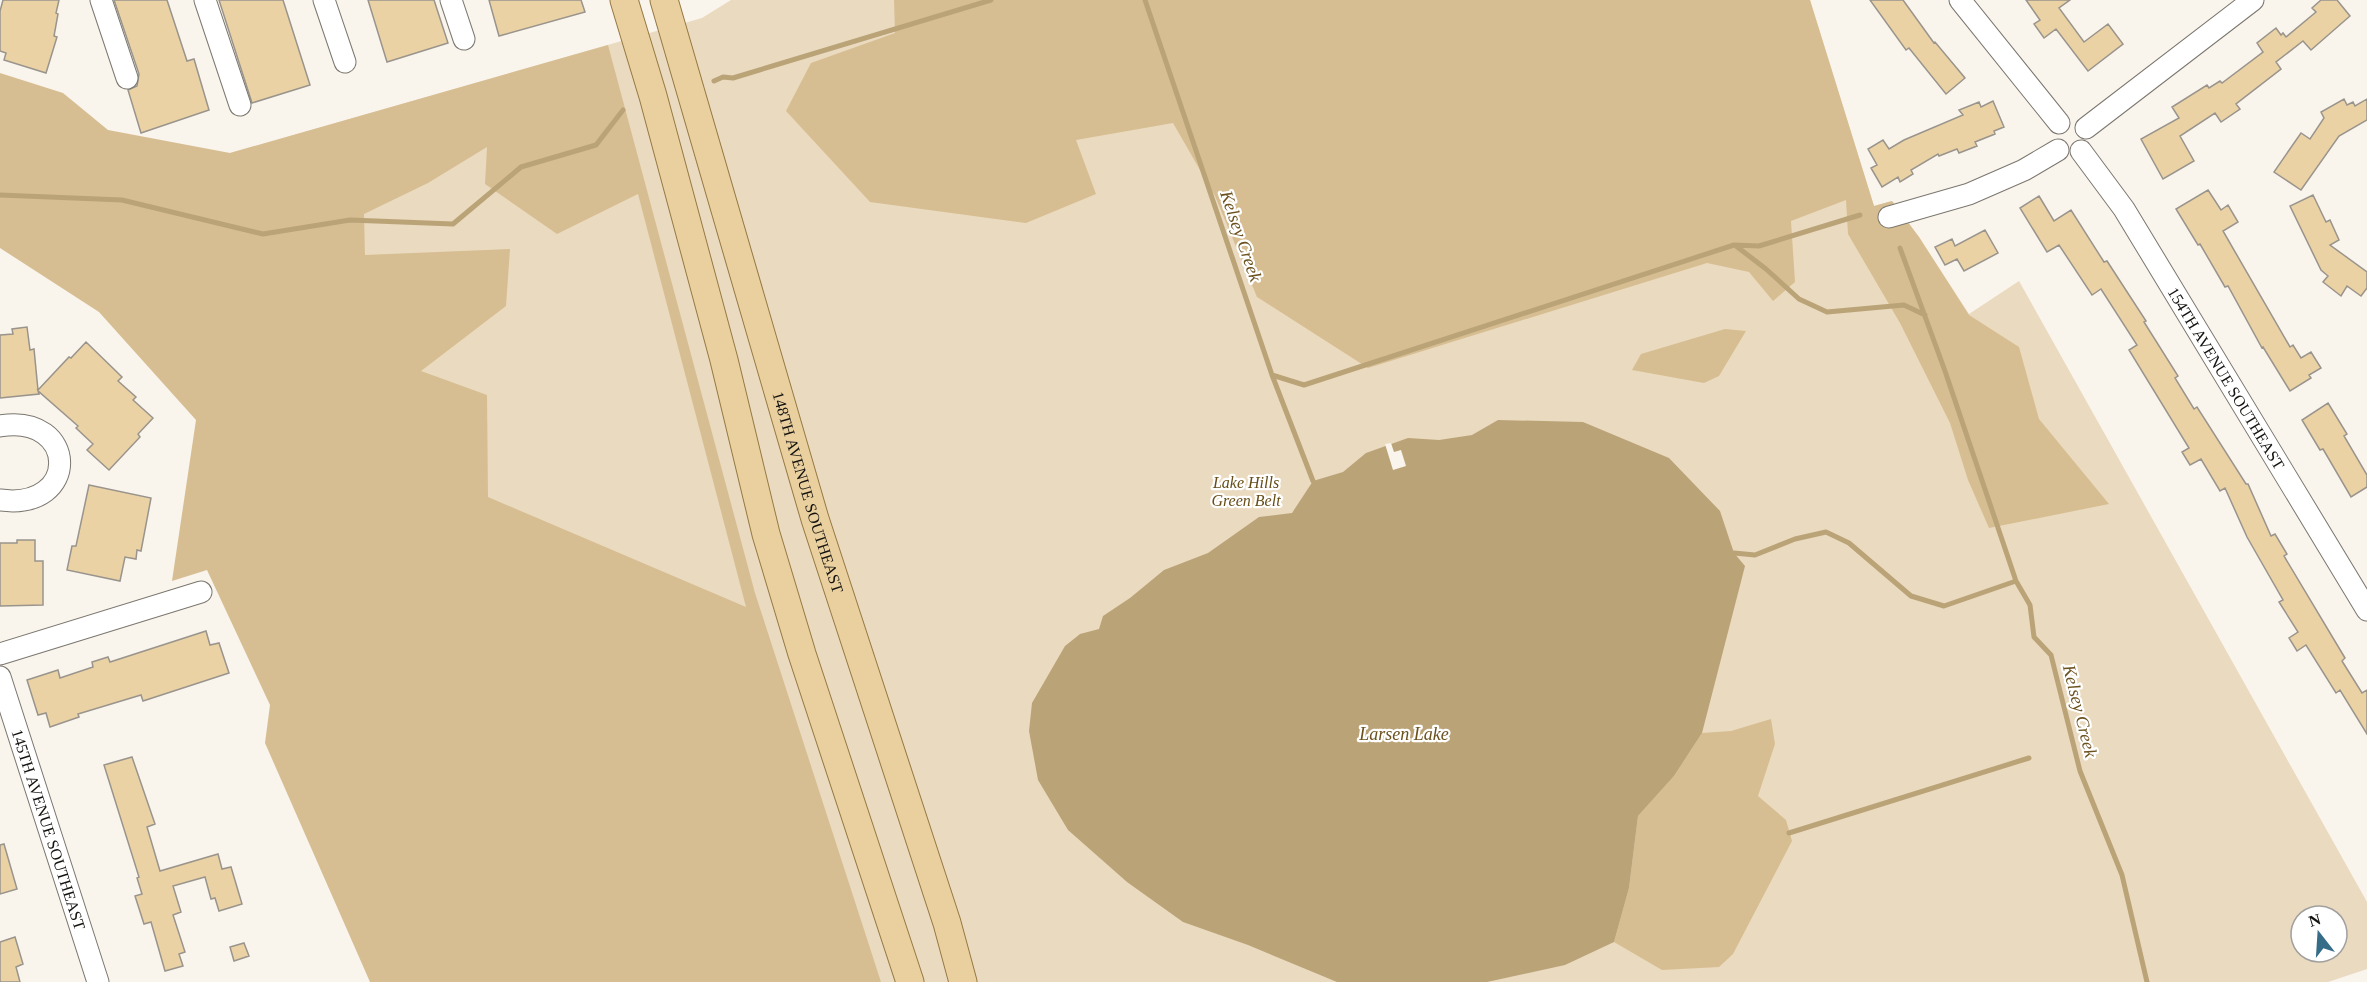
<svg xmlns="http://www.w3.org/2000/svg" width="2367" height="982" font-family="Georgia,serif">
	<style>
		.green { fill: #eadabf; fill-rule: evenodd }
		.forest { fill: #d7be92; fill-rule: evenodd }
		.water { fill: #bba378 }
		.pier { fill: #f9f4ec }
		.lines { fill: none; stroke-linecap: round; stroke-linejoin: round }
		.stream { stroke: #bba378; stroke-width: 5 }
		.building { fill: #ebd2a5; stroke: #99948c; stroke-width: 1.5 }
		.minor-casing { stroke: #7b776f; stroke-width: 23 }
		.major-casing { stroke: #967943; stroke-width: 29 }
		.minor { stroke: #fff; stroke-width: 21 }
		.major { stroke: #ead09f; stroke-width: 27 }
		.labels { text-anchor: middle; dominant-baseline: central; stroke-width: 4.5; stroke-linejoin: round; paint-order: stroke }
		.street-label { font-size: 16px; fill: #13120f; stroke: #fff }
		.park-label { font-size: 16px; font-style: italic; fill: #664d18; stroke: #fff }
		.water-label { font-size: 18px; font-style: italic; fill: #6b511e; stroke: #fff }
	</style>
	<rect width="100%" height="100%" fill="#f9f4ec"/>
	<path class="green" d="M731 0H1810L1874 206 1892 201 1919 237 1969 314 2019 281 2367 902V969L2328 982H381L230 153 702 18ZM2301 916H2337V952H2301Z"/>
	<path class="forest" d="M894 0H1810L1874 206 1892 201 1919 237 1969 315 2019 347 2039 419 2109 504 1989 528 1968 480 1950 423 1900 323 1848 234 1846 200 1791 221 1795 282 1773 301 1749 272 1707 263 1368 368 1257 297 1215 196 1173 123 1076 140 1096 194 1026 223 870 202 786 111 811 63 895 33Z
		M608 45 755 593 881 982H370L265 743 270 705 207 570 172 581 196 420 99 312 0 248V73L63 93 108 130 230 153ZM487 147 485 184 557 234 638 194 746 607 488 497 487 395 421 371 506 306 510 249 365 255 364 214 428 183Z
		M1725 329 1746 331 1719 376 1704 383 1632 370 1641 354Z
		M1771 719 1775 744 1758 796 1786 820 1792 841 1733 954 1719 967 1662 970 1614 942 1629 888 1638 816 1674 776 1702 733 1731 731Z"/>
	<path class="water" d="M1498 420 1583 422 1669 458 1720 511 1734 553 1745 566 1702 733 1674 776 1638 816 1629 888 1614 942 1565 965 1487 982H1337L1248 945 1183 922 1127 882 1068 830 1038 780 1029 731 1032 703 1065 646 1080 634 1099 629 1103 616 1130 598 1164 570 1208 553 1259 517 1292 513 1313 481 1343 472 1366 453 1408 438 1439 440 1472 435Z"/>
	<path class="pier" d="M1391 443 1394 452 1401 450 1406 466 1393 470 1385 444Z"/>
	<g class="lines">
		<path class="stream" d="M1145 0 1272 375 1313 481
			M714 81 723 77 733 78 991 0
			M0 195 122 200 263 234 350 220 453 224 521 167 596 145 623 110
			M1736 246 1766 269 1799 299 1827 312 1904 305 1925 315
			M1900 248 1945 371 2016 581
			M1272 375 1304 385 1734 245 1759 246 1860 215
			M1734 553 1755 555 1795 539 1826 532 1849 543 1911 596 1944 606 2016 581 2030 605 2034 637 2051 655 2080 771 2122 875 2147 982
			M1789 833 2029 758"/>
	</g>
	<path class="building" d="M3 0H59L56 13 58 14 54 36 57 37 46 73 4 60 6 53 0 51V11Z
		M114 0H167L187 61 194 59 209 110 141 133 128 90 137 86 139 74Z
		M219 0H283L310 85 252 103Z
		M368 0H434L448 43 387 62Z
		M489 0H581L585 12 499 36Z
		M1870 0H1903L1934 43 1935 42 1965 78 1946 94 1909 48 1906 50Z
		M2026 0H2070L2059 8 2084 42 2108 24 2123 44 2088 71 2056 29 2044 38 2034 24 2040 20Z
		M2321 0H2337L2350 16 2311 50 2303 41 2276 62 2281 69 2236 104 2240 109 2221 122 2215 113 2180 136 2194 161 2163 179 2141 139 2179 118 2172 107 2207 85 2209 88 2220 81 2222 83 2263 52 2257 43 2276 28 2281 35 2283 33 2286 37 2316 12 2312 8Z
		M2344 99 2347 105 2353 102 2355 106 2367 99V120L2339 136 2301 190 2274 172 2301 133 2310 139 2324 118 2321 112Z
		M1993 101 2004 127 1994 131 1995 134 1975 142 1977 146 1959 153 1957 149 1939 156 1938 154 1911 170 1913 174 1900 182 1898 177 1882 187 1871 168 1877 165 1868 149 1883 140 1889 149 1904 140 1963 115 1959 110 1979 102 1981 107Z
		M2208 190 2221 210 2228 205 2238 222 2223 231 2290 347 2293 345 2301 358 2311 352 2321 368 2309 375 2311 378 2290 391 2263 347 2262 348 2228 286 2225 287 2200 244 2198 245 2176 209Z
		M2313 195 2326 222 2330 220 2339 240 2330 245 2367 272V288L2361 296 2347 286 2341 296 2323 282 2328 276 2321 270 2290 206Z
		M2039 196 2054 221 2071 210 2104 262 2107 261 2146 321 2144 322 2178 376 2175 378 2194 409 2197 407 2246 484H2248L2271 536 2275 534 2287 554 2284 556 2345 658 2342 661 2362 693 2367 690V734L2340 690 2336 693 2306 645 2297 651 2289 638 2298 632 2279 602 2283 600 2247 537 2225 488 2220 491 2201 459 2190 465 2182 452 2189 448 2129 350 2137 345 2101 289 2092 295 2059 245 2047 252 2020 208Z
		M1985 230 1998 253 1964 271 1957 259 1945 265 1935 247 1952 239 1955 246Z
		M27 327 30 350 34 349 38 390 69 357 71 358 86 342 122 377 118 381 136 397 133 400 153 418 138 434 140 437 109 470 87 450 93 444 76 428 78 426 38 391 39 394 0 398V335L13 334 12 329Z
		M2328 403 2347 434 2344 436 2367 475V487L2351 497 2323 449 2320 450 2302 420Z
		M89 485 151 498 141 551 137 550 136 559 125 557 120 581 67 570 72 546H76Z
		M17 540H35V561H43V605L0 606V543H17Z
		M206 631 210 645 219 643 229 673 143 701 141 695 78 714 79 717 50 727 46 713 38 715 27 680 58 670 60 678 93 667 92 662 108 657 110 662Z
		M132 757 155 824 147 827 160 871 218 854 222 869 231 867 242 904 219 911 215 898 211 899 205 877 173 886 181 912 173 915 185 952 179 954 183 966 165 971 151 922 144 924 135 896 142 894 137 878 139 877 104 765Z
		M4 844 17 889 0 894V845Z
		M15 937 23 964 16 967 20 982H0V942Z
		M244 943 249 956 234 961 230 947Z"/>
	<g class="lines">
		<defs>
			<g id="minor">
				<path d="M101 0 127 78"/>
				<path d="M205 0 240 105"/>
				<path d="M324 0 345 62"/>
				<path d="M451 0 464 39"/>
				<path d="M1960 0 2059 123"/>
				<path d="M2086 128 2253 0"/>
				<path id="s1" d="M2081 151 2124 209 2367 610"/>
				<path d="M1889 217 1969 194 2024 170 2058 150"/>
				<path d="M0 426C78 413 81 511 0 500"/>
				<path d="M0 654 201 592"/>
				<path id="s2" d="M0 677 98 982"/>
			</g>
			<g id="major">
				<path d="M624 0 653 96 724 360 766 534 802 654 910 982"/>
				<path id="s3" d="M664 0 815 519 947 923 963 982"/>
			</g>
		</defs>
		<use href="#minor" class="minor-casing"/>
		<use href="#major" class="major-casing"/>
		<use href="#minor" class="minor"/>
		<use href="#major" class="major"/>
	</g>
	<g class="labels">
		<g class="street-label">
			<text stroke="none"><textPath href="#s1" startOffset="270">154TH AVENUE SOUTHEAST</textPath></text>
			<text stroke="none"><textPath href="#s3" startOffset="513">148TH AVENUE SOUTHEAST</textPath></text>
			<text stroke="none"><textPath href="#s2" startOffset="160">145TH AVENUE SOUTHEAST</textPath></text>
		</g>
		<g class="park-label">
			<text x="1246" y="482">Lake Hills<tspan x="1246" dy="18">Green Belt</tspan></text>
		</g>
		<g class="water-label">
			<text transform="translate(1241 236) rotate(71)">Kelsey Creek</text>
			<text transform="translate(2080 711) rotate(76)">Kelsey Creek</text>
			<text x="1404" y="734">Larsen Lake</text>
		</g>
	</g>
	<g transform="translate(2319 934) rotate(343)"><circle r="28" fill="#ffffff" stroke="#a1a09f" stroke-width="1.5"/>
	<path d="M0-4.5L10 22L0 15L-10 22Z" fill="#356c87"/>
	<text y="-9" font-size="16" font-weight="bold" text-anchor="middle" fill="#13120f">N</text>
	</g>
</svg>
